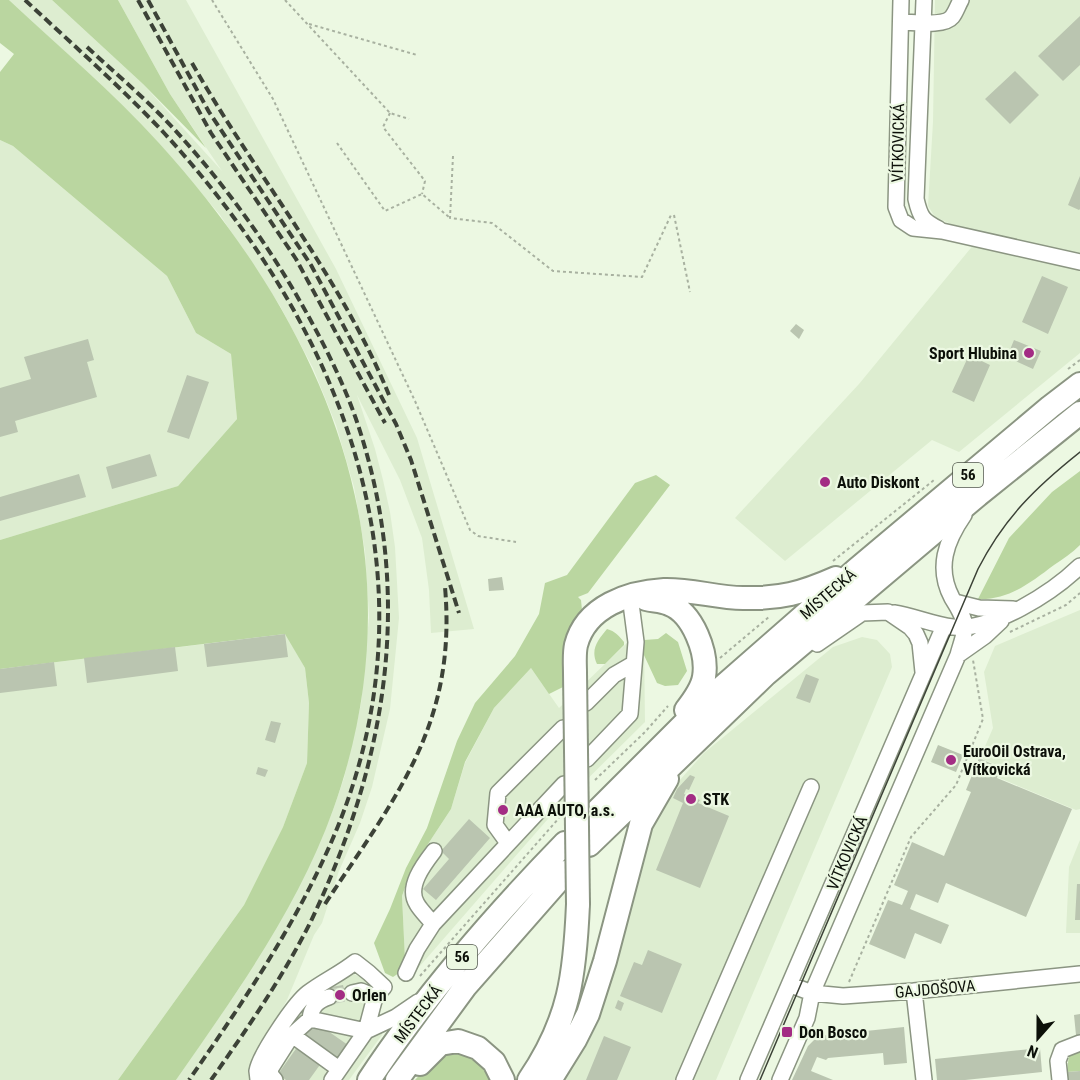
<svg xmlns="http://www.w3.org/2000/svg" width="1080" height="1080" font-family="'Roboto Condensed',sans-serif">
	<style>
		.built { fill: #ddedd0 }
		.green { fill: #bad6a0 }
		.building { fill: #bac5b0 }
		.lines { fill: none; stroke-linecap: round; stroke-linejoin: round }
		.minor-tunnel { stroke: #cad5c1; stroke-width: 15; stroke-dasharray: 15 8; stroke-linecap: butt }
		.minor-casing { stroke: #8b9582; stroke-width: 18 }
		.highway-casing { stroke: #8b9582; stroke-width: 26 }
		.path { stroke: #a8b1a0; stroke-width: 2; stroke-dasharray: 3 3; stroke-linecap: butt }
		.minor { stroke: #fff; stroke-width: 15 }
		.highway { stroke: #fff; stroke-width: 22 }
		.tram { stroke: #3c4237; stroke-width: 1.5 }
		.rail { stroke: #3c4237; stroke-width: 4; stroke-dasharray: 9 4.5; stroke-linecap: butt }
		.highway-bridge-casing { stroke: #8b9582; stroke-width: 26; stroke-linecap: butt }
		.highway-bridge { stroke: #fff; stroke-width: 22 }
		.poi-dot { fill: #a32c84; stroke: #ecf8e2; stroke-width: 2 }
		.labels { text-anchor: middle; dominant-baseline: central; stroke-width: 4.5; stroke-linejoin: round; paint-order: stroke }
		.shield { fill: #ecf8e2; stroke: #4f564a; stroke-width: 1.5 }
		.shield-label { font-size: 15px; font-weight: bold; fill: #0c1009 }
		.street-label { font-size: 16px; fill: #0c1009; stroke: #ecf8e2 }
		.poi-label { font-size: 16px; font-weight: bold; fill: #0c1009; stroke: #ecf8e2; text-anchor: start }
	</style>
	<rect width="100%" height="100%" fill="#ecf8e2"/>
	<path class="built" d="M9 0H52L143 84 222 171 170 94 118 0H186L336 269 417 438 474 629 431 633 429 590 422 538 400 480 357 395 375 449 383 480 390 512 395 547 399 618 390 709 372 787 360 823 339 871 322 923 314 935 287 1000 253 1058 252 1073 254 1080H176L240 987 293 897 332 813 344 778 361 704 369 617 365 551 354 487 336 425 313 368 280 306 220 215 158 142 122 105Z
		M935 0H1080V353L959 452 932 440 785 561 735 518 859 384 984 232 951 224 935 217 928 206 933 122Z
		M0 140 13 146 167 276 196 333 231 354 237 419 178 486 0 540Z
		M1080 610V809L1076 810 997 777 1001 767 980 758 993 728 984 672 995 646Z
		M286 634 305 668 309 703 307 763 283 827 244 905 118 1080H0V669Z
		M862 637 877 640 890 654 892 667 716 1080H558L651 819 670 791 704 753 833 647Z
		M628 642H644L645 722 554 812 406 982 402 896 411 870 451 809 465 763 494 708 531 668 559 708Z
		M1080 840V933H1066L1069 867Z
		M352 973 373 984 378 1001 375 1013 382 1035 349 1080H267L266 1061 307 1004 313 997Z"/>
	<path class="green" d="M0 0H9C59 47 113 92 159 143 330 332 423 558 333 810 298 908 235 995 176 1080H118L244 905 283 827 307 763 309 703 305 668 285 634 0 669V540L178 486 237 419 231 354 196 333 167 276 13 146 0 140V72L14 54 0 43Z
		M52 0H118L170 94 206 148 143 84Z
		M1080 471V545C1072 553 1063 559 1054 565 1030 583 1009 600 978 599L1009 538 1052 492Z
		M656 475 670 485 588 593 578 597 581 600 582 610 572 626 563 654V687L549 694 531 668 494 708 465 762 451 809 411 870 402 896 405 960 399 973 393 977 385 973 374 943 390 909 406 868 427 828 457 741 475 703 515 656 539 614 545 583 567 575 635 483Z
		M607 629C615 631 619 636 624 642V645L605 664H597C590 649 598 640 607 629Z
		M666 633 678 642 687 671 678 685 665 686 657 683 643 653 644 640 658 639Z
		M1080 1047V1071L1067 1072 1069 1054Z
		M458 1053C477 1056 483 1064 493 1080H415C428 1066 439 1054 458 1053Z"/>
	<path class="building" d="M1080 16V65L1063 81 1038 56Z
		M1015 71 1039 95 1010 124 985 99Z
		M1080 176V209L1079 210 1068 205Z
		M1042 276 1068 287 1048 334 1022 322Z
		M796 324 804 330 799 339 790 331Z
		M88 339 94 360 87 362 97 397 15 421 18 432 0 437V388L31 379 24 357Z
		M1014 340 1041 351 1033 369 1007 357Z
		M969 355 990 365 974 402 952 392Z
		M187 375 209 382 189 439 167 432Z
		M150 454 157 476 112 489 106 467Z
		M79 474 86 497 0 521V497Z
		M502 577 504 590 489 591 488 579Z
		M285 634 288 657 207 667 204 644Z
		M175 647 178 671 87 683 84 658Z
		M54 662 57 686 0 693V669Z
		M806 674 819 679 810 703 796 698Z
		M271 721 281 723 275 743 265 740Z
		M938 745 963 755 956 772 931 762Z
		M979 758 1001 768 997 778 1072 809 1026 917 946 883 938 903 916 894 910 909 949 925 941 944 915 933 905 959 869 944 888 900 902 905 908 891 894 885 912 842 944 856 971 792 966 790Z
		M258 767 268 770 265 777 256 774Z
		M690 775 695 777 689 790 686 789 684 794 700 800 698 803 729 816 700 888 656 870 683 803 673 798 677 789Z
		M469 819 490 838 436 900 423 889 449 859 441 851Z
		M1077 884H1080V920H1075Z
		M648 950 682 964 662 1013 620 996 634 962 642 965Z
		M343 985 344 989 350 988 352 997 330 1002 331 987Z
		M618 1000 624 1003 621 1011 615 1008Z
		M1080 1014V1035H1076L1074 1015Z
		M315 1022 358 1052 346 1069 327 1055 309 1080H286L278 1074Z
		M904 1027 907 1063 884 1065 883 1053 828 1058 826 1060 817 1057 811 1071 833 1080H792L808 1046 818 1036Z
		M604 1036 631 1047 617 1080H586Z
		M1040 1048 1042 1072 965 1080H937L935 1059Z
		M1080 1071V1080H1068L1067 1072Z"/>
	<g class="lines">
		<path class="minor-tunnel" d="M329 997 352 993"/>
		<defs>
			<path id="minor" d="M901 0 896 207 901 220 913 228 942 231 1080 262
				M924 0 916 199C920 217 923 221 939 229
				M901 22C913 22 944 27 952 17 956 12 958 5 961 0
				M955 602 979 608 1013 609
				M894 613C914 616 933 625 953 627 993 631 1052 593 1080 566
				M817 644 862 613 888 612 910 627 916 634 920 643 923 672
				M958 655 985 636 1001 621
				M586 703 614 675 633 664
				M587 759 630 714 636 642 630 596
				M508 843 495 825 498 793 563 728
				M433 924C428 917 421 911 417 904 406 887 424 864 434 851
				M406 973 417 949 433 924 564 784
				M791 985 812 993 843 996 914 991 1080 974
				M914 991 924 1080
				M352 993 361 991 375 997
				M310 1019C311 1007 317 1001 329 997
				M292 1035 339 1069
				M258 1080C258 1079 257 1071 257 1071 260 1054 295 1003 308 993 322 982 340 974 355 962L369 973 384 987 375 997 366 1031 310 1019 292 1035 271 1068 270 1074 275 1080
				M332 1080 366 1031 396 1017 418 1002
				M684 1080 811 787
				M748 1080 944 626
				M780 1080 807 1018 812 993 958 655C960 647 964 637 965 628 965 618 957 606 952 598 936 568 946 541 964 515
				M1060 1080 1058 1061 1062 1050 1080 1043"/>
			<path id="highway" d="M646 599C654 601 662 601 669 604 693 613 708 653 704 677 702 689 693 701 686 710
				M575 673C575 664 574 654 576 645 586 606 629 592 664 590 690 589 717 598 743 598 780 599 802 593 836 578
				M589 819 712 696 857 569 1050 407 1080 384
				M589 845 766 674 978 495 1080 413
				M420 1064 440 1044 458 1041 478 1048 494 1062 503 1080
				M369 1080C425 995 494 916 565 843
				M397 1080 465 987 566 872
				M529 1080C570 1020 575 974 578 904
				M546 1080 552 1077 575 1040 588 1014 605 961 641 824 667 779"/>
		</defs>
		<use href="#minor" class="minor-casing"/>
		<use href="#highway" class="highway-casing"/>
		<path class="path" d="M212 0 273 99 415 401 470 530 478 536 516 542
			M285 0 390 113 409 119
			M309 24 417 55
			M390 113 383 127 425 181 422 194
			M337 143 385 211 422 194 450 218
			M453 156 450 218 492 223 553 271 642 277 671 215
			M674 215 690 292
			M1068 369 1080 360
			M833 561 934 480
			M1010 632 1066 605 1080 593
			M720 658 770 616
			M595 780 645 732 668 706
			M420 976 559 818
			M849 982 911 837 956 785 983 719 973 660"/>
		<use href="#minor" class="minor"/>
		<use href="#highway" class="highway"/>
		<path class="tram" d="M760 1080 978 569C1004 518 1036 487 1080 452"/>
		<path class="rail" d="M25 0C72 44 121 87 165 134 346 332 445 585 330 845 293 929 241 1005 189 1080
			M138 0 211 133 296 259 385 423
			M148 0 209 112 311 265 396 424 411 460 459 613
			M87 47C116 74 146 99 173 128 222 181 265 240 301 303 322 340 342 379 356 419 415 592 388 759 311 921 283 977 247 1029 211 1080
			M192 63C255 175 340 275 389 395
			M325 904C396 796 457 725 445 587"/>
		<defs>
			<path id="highway-bridge" d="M575 673 578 904"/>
		</defs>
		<use href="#highway-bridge" class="highway-bridge-casing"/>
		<use href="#highway-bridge" class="highway-bridge"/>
	</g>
	<g class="poi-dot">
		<circle cx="1029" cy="353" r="6"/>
		<circle cx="825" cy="482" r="6"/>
		<circle cx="951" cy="760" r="6"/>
		<circle cx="691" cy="799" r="6"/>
		<circle cx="503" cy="810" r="6"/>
		<circle cx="340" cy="995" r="6"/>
		<rect x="781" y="1026" width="12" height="12" rx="3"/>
	</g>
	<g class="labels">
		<g class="shield">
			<rect x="953" y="463" width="30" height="24" rx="4.5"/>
			<rect x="447" y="945" width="30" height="24" rx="4.5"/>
		</g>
		<g class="shield-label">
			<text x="968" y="475">56</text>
			<text x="462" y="957">56</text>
		</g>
		<g class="street-label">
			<text transform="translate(898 143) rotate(-89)">VÍTKOVICKÁ</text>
			<text transform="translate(828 594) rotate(-41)">MÍSTECKÁ</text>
			<text transform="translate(847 853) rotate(-67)">VÍTKOVICKÁ</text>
			<text transform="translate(935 989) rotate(-5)">GAJDOŠOVA</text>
			<text transform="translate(418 1014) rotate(-53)">MÍSTECKÁ</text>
		</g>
		<g class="poi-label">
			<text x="1017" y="353" text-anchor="end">Sport Hlubina</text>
			<text x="837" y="482">Auto Diskont</text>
			<text x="963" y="751">EuroOil Ostrava,<tspan x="963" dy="18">Vítkovická</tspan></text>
			<text x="703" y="799">STK</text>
			<text x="515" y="810">AAA AUTO, a.s.</text>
			<text x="352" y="995">Orlen</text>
			<text x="799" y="1032">Don Bosco</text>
		</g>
	</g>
	<g transform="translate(1038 1038) rotate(201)" stroke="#ecf8e2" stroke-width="4.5" paint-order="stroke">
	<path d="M0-4.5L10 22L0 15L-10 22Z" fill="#0c1009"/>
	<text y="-9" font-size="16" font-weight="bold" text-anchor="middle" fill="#0c1009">N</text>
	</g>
</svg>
